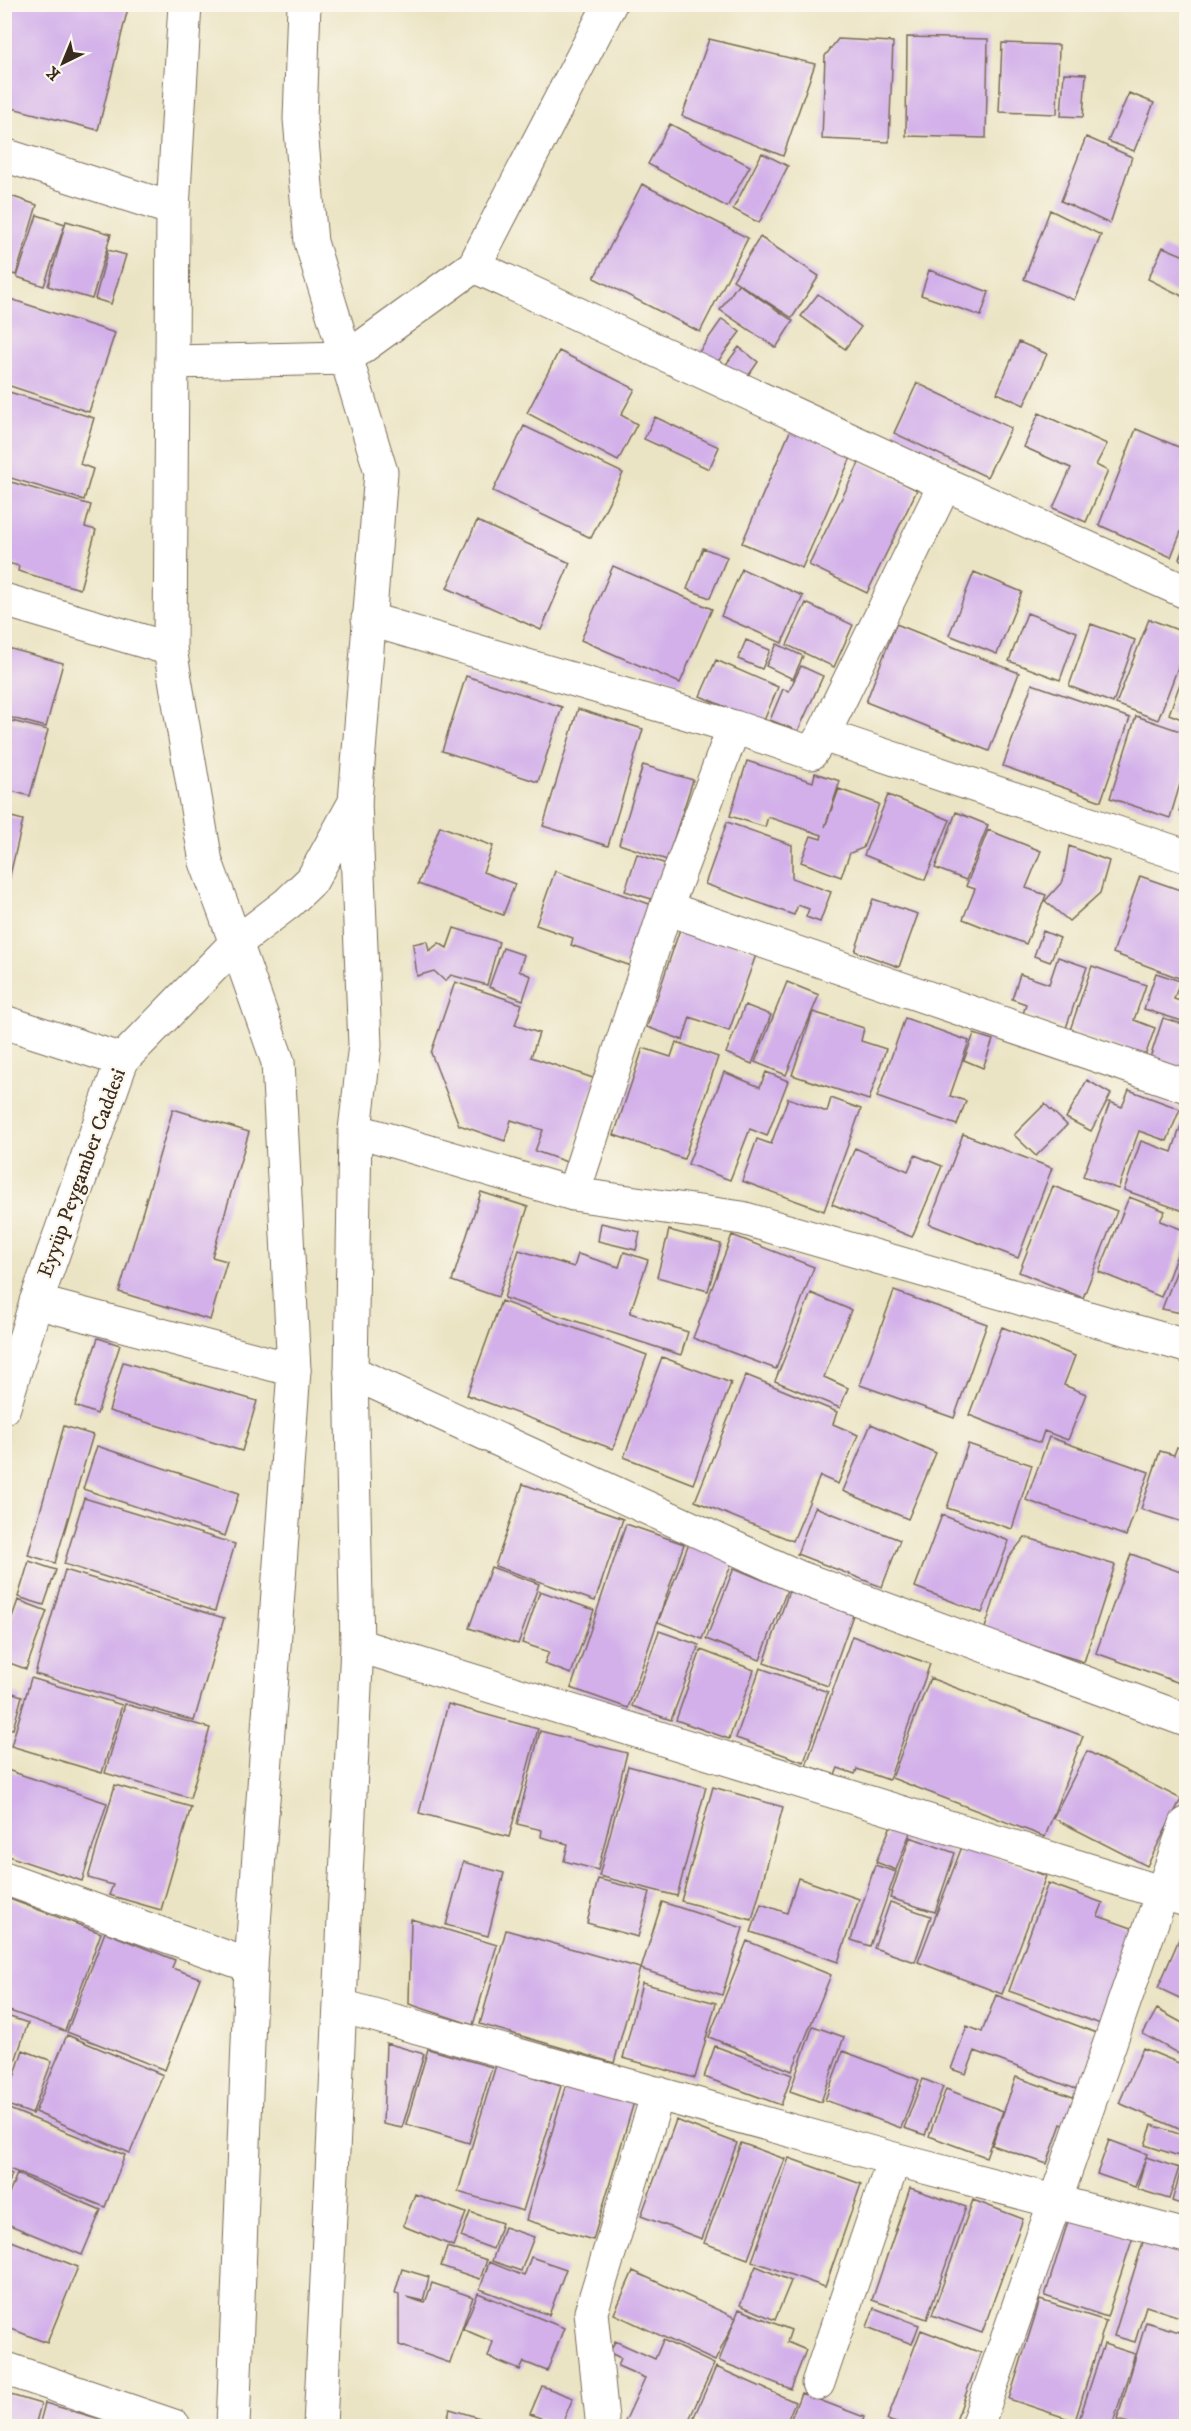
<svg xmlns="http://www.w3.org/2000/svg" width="1191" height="2431" font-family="'IM FELL DW Pica',serif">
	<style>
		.building { fill: #d3b0ea }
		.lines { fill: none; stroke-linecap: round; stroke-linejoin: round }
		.minor-casing { stroke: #796b58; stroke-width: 35 }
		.tertiary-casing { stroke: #796b58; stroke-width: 35 }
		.secondary-casing { stroke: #796b58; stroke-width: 35 }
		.minor { stroke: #fff; stroke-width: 33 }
		.tertiary { stroke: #fff; stroke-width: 33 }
		.secondary { stroke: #fff; stroke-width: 33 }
		.labels { text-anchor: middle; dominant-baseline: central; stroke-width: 4.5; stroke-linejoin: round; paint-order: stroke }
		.street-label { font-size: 21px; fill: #3b2a1e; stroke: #fbf7ec }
	</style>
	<rect width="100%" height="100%" fill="#fbf7ec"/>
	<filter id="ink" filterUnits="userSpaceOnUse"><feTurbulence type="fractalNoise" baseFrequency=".0167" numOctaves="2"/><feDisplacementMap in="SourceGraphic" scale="12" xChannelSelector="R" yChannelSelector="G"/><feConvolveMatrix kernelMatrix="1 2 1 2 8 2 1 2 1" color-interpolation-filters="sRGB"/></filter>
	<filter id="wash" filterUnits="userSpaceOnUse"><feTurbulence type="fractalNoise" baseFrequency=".008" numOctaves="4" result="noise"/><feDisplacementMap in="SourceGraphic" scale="24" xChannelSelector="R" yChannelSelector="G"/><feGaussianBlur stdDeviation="1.35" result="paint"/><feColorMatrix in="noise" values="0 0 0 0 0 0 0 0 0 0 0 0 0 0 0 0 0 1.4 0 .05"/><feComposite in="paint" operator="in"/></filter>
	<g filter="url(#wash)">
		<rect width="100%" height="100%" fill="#ebe4c4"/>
		<g id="blocks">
			<path class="building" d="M4 4H129L98 130 4 106Z
				M907 37 988 39 986 138 906 136Z
				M709 39 815 64 783 156 682 116Z
				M838 39 893 42 889 142 822 139 825 56Z
				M1002 43 1059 45 1057 114 999 112Z
				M1064 73 1086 74 1083 117 1061 116Z
				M1129 93 1154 103 1134 151 1108 141Z
				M670 124 750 166 727 207 648 164Z
				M1086 137 1132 157 1110 224 1061 201Z
				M762 153 788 166 759 223 733 209Z
				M642 184 748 238 700 332 594 278Z
				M5 194 37 205 16 275 5 272Z
				M1050 210 1101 235 1074 300 1024 279Z
				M37 215 65 224 44 286 17 277Z
				M66 221 111 234 92 299 48 286Z
				M760 237 819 276 792 318 733 280Z
				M1163 247 1182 255H1186V298L1148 279Z
				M108 250 126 255 111 304 95 299Z
				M929 270 989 292 981 316 921 295Z
				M738 284 793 321 776 348 720 310Z
				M818 294 861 327 845 349 801 316Z
				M4 297 115 333 89 412 4 384Z
				M722 319 740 332 713 368 696 356Z
				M1019 342 1047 354 1024 405 997 393Z
				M739 347 758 362 744 382 724 367Z
				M559 351 635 389 621 415 637 424 618 461 527 413Z
				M917 383 1011 428 987 477 894 433Z
				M6 391 94 418 80 464 93 469 84 500 4 476V397Z
				M1039 413 1107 444 1096 465 1108 471 1086 522 1053 508 1071 468 1024 447Z
				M655 417 719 447 709 469 644 439Z
				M524 426 623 473 591 538 493 491Z
				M791 429 852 455 802 568 742 543Z
				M1136 429 1186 450V519L1171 557 1099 525Z
				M860 461 917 490 867 593 809 565Z
				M4 480 91 505 85 527 96 530 80 589 18 571 19 566 4 562Z
				M477 521 570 563 541 630 447 588Z
				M1186 540V563L1179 559Z
				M703 548 727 557 710 598 687 589Z
				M613 566 712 609 680 683 581 640Z
				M742 569 803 596 782 643 721 616Z
				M974 572 1022 592 997 654 949 635Z
				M806 603 853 625 834 667 787 645Z
				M1027 613 1077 632 1060 680 1009 661Z
				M1149 619 1186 633V646L1158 720 1116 704Z
				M896 624 1019 673 989 751 866 702Z
				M1091 624 1135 640 1113 703 1069 686Z
				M746 640 770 650 762 669 738 659Z
				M777 644 803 656 793 679 766 666Z
				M4 647 63 663 46 727 4 716Z
				M716 660 778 687 763 723 700 696Z
				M801 666 823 676 798 731 770 720 783 689 789 691Z
				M1186 667V721L1169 714Z
				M466 676 562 707 538 782 442 751Z
				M1032 684 1130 718 1101 801 1003 766Z
				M578 709 643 729 608 846 543 826Z
				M1136 716 1186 733V764L1170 818 1110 798Z
				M4 719 48 730 30 796 4 789Z
				M747 761 813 782 815 773 840 781 825 827 839 789 879 804 863 848 850 853 841 877 801 862 811 836 821 839 822 835 768 817 765 827 730 816Z
				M643 765 693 780 667 860 619 844Z
				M1186 791V814L1179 811Z
				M888 795 950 820 925 880 864 855Z
				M956 812 988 825 966 880 935 868Z
				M4 815 23 820 8 884H4Z
				M727 822 792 845V878L831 892 820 922 806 917 809 909 798 905 794 915 705 884Z
				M440 826 493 846 483 872 515 884 503 915 418 884Z
				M988 830 1041 851 1026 888 1046 895 1026 944 963 919 975 889 966 886Z
				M1069 846 1109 861 1100 893 1069 921 1045 901 1063 881Z
				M637 854 666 864 655 900 625 891Z
				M555 871 658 907 637 968 571 945 573 938 536 925Z
				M1140 876 1180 890 1183 880 1186 882V973L1184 980 1113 953Z
				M873 899 918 914 899 967 855 951Z
				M681 926 757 952 729 1031 690 1017 683 1040 647 1027Z
				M454 928 499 942 487 985 451 975 445 981 434 971 417 976 413 944 427 941 429 951 439 943 447 948Z
				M1043 931 1060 938 1050 962 1034 956Z
				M503 948 524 955 519 971 531 976 523 1000 489 987Z
				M1058 957 1087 967 1066 1028 1023 1014 1026 1004 1012 999 1020 974 1049 984Z
				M1092 966 1146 985 1134 1020 1155 1028 1145 1056 1070 1030Z
				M1156 973 1180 981 1174 999 1186 1003 1185 1022 1144 1009Z
				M455 982 522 1004 515 1025 539 1033 531 1057 596 1079 567 1162 535 1151 543 1130 511 1120 505 1141 459 1125 431 1053Z
				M787 982 819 995 786 1075 755 1062Z
				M745 1005 771 1015 752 1064 726 1053Z
				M813 1012 864 1028 861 1041 886 1049 869 1100 792 1075Z
				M905 1018 969 1041 950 1096 966 1101 957 1125 877 1097Z
				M1163 1018 1186 1025V1070L1150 1058Z
				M974 1034 993 1040 983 1068 964 1060Z
				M676 1042 718 1057 684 1159 614 1135 643 1048 671 1057Z
				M724 1072 760 1087 766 1072 788 1081 767 1136 750 1129 730 1180 688 1164Z
				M1087 1080 1111 1094 1091 1131 1066 1118Z
				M1129 1090 1180 1109 1167 1141 1139 1131 1118 1189 1083 1176 1110 1102 1122 1107Z
				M788 1098 827 1112 831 1098 861 1109 824 1211 742 1181 757 1139 771 1144Z
				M1045 1104 1067 1125 1036 1156 1014 1135Z
				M173 1109 249 1132 212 1257 227 1261 210 1320 119 1292Z
				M1184 1116 1186 1117V1212L1124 1190 1141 1141 1172 1152Z
				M963 1134 1052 1168 1018 1258 929 1224Z
				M855 1148 908 1171 915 1155 942 1166 912 1237 832 1204Z
				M1053 1186 1117 1211 1083 1298 1019 1272Z
				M481 1192 528 1207 498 1297 452 1281Z
				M1129 1197 1165 1211 1160 1221 1186 1231 1161 1297 1099 1272Z
				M601 1223 640 1232 636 1250 598 1241Z
				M669 1230 721 1244 708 1291 657 1277Z
				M732 1235 814 1267 776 1369 693 1338Z
				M1186 1247V1314L1162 1309Z
				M519 1250 574 1267 578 1254 619 1267 624 1252 648 1260 630 1313 688 1332 681 1355 504 1298Z
				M894 1291 987 1324 954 1418 860 1385Z
				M811 1293 851 1310 824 1377 848 1388 840 1408 775 1381Z
				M501 1301 647 1355 613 1449 467 1395Z
				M1002 1327 1075 1356 1064 1385 1086 1394 1068 1440 1044 1431 1040 1443 969 1415Z
				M98 1338 120 1345 97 1414 75 1406Z
				M662 1357 731 1383 693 1484 624 1457Z
				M123 1362 257 1401 242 1451 109 1411Z
				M746 1375 837 1412 833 1424 858 1435 838 1484 820 1476 793 1541 695 1501Z
				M871 1424 936 1453 908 1519 843 1491Z
				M64 1426 93 1435 55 1563 28 1555Z
				M1049 1437 1149 1472 1126 1536 1026 1500Z
				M968 1444 1032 1465 1012 1529 947 1508Z
				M97 1446 239 1493 225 1536 83 1489Z
				M1177 1447 1186 1450V1523L1141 1509 1160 1451 1174 1455Z
				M523 1484 623 1519 595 1601 495 1566Z
				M84 1498 235 1544 215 1611 64 1564Z
				M815 1507 900 1540 882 1587 797 1554Z
				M942 1515 1009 1541 982 1613 915 1587Z
				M626 1524 684 1544 628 1708 571 1688Z
				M1025 1537 1115 1565 1084 1662 984 1631 1008 1558Z
				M689 1543 733 1560 702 1639 658 1622Z
				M1131 1554 1186 1574V1680L1185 1685 1096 1653Z
				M29 1561 56 1570 44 1605 18 1597Z
				M491 1567 539 1584 518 1644 469 1628Z
				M734 1568 787 1590 760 1660 706 1639Z
				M65 1570 224 1618 194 1721 35 1674Z
				M540 1591 594 1610 571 1674 544 1664 549 1652 522 1643Z
				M789 1591 853 1615 828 1686 764 1663Z
				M18 1600 47 1611 26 1669 4 1661V1640Z
				M659 1631 699 1645 671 1720 632 1706Z
				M852 1636 930 1664 889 1780 857 1769 855 1774 838 1768 835 1775 806 1766Z
				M701 1650 754 1670 729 1739 676 1720Z
				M760 1668 828 1692 804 1762 736 1738Z
				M31 1678 122 1705 102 1773 11 1746Z
				M930 1678 1083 1736 1045 1837 892 1778Z
				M4 1690 22 1696 13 1729 4 1727Z
				M125 1704 210 1728 190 1798 105 1773Z
				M448 1704 538 1729 509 1837 419 1813Z
				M540 1731 627 1753 598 1870 564 1861 568 1844 541 1837 542 1830 517 1824Z
				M1087 1751 1181 1799 1147 1866 1053 1818Z
				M628 1766 706 1787 677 1896 599 1876Z
				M7 1770 107 1803 82 1881 5 1855V1776Z
				M115 1785 191 1807 161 1910 109 1895 113 1885 88 1878Z
				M713 1787 783 1807 752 1920 681 1901Z
				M892 1823 911 1830 896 1870 876 1862Z
				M910 1837 955 1853 935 1912 890 1898Z
				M963 1844 1046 1876 1002 1994 918 1962Z
				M463 1862 504 1873 488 1936 446 1925Z
				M875 1865 896 1872 870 1946 851 1940Z
				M798 1878 859 1899 838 1962 751 1932 761 1904 787 1913Z
				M598 1879 650 1892 638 1937 587 1923Z
				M1048 1883 1103 1903 1098 1916 1140 1931 1106 2026 1009 1991Z
				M4 1897 101 1933 65 2031 4 2009Z
				M662 1902 743 1928 722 1995 641 1969Z
				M890 1902 931 1916 915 1962 874 1948Z
				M411 1919 497 1945 473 2025 409 2004Z
				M1186 1923V2001L1158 1988Z
				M506 1930 640 1968 614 2063 480 2024Z
				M105 1932 175 1960 172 1968 200 1978 165 2070 67 2032Z
				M747 1941 831 1975 792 2071 709 2037Z
				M642 1983 716 2003 695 2078 623 2058Z
				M996 1995 1102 2035 1081 2091 975 2051 966 2074 951 2069 967 2026 982 2032Z
				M1157 2009 1186 2025V2058L1143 2034Z
				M4 2015 28 2023 5 2091H4Z
				M813 2026 844 2037 821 2102 790 2091Z
				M67 2035 163 2075 130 2153 35 2112Z
				M386 2043 424 2054 402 2128 383 2124Z
				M715 2046 792 2075 781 2105 704 2077Z
				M1143 2048 1186 2066V2132L1119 2103Z
				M428 2049 492 2067 469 2143 406 2124Z
				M23 2050 52 2061 32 2114 5 2104Z
				M843 2051 919 2080 901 2128 825 2100Z
				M496 2065 561 2086 523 2211 458 2192Z
				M1016 2077 1079 2099 1069 2127 1061 2124 1047 2164 992 2145Z
				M923 2079 943 2087 925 2135 904 2128Z
				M567 2081 634 2102 593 2240 526 2220Z
				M946 2089 1003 2111 986 2157 929 2136Z
				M4 2107 125 2155 105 2207 4 2167Z
				M676 2120 737 2143 702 2239 641 2216Z
				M1152 2125 1185 2136 1179 2156 1145 2145Z
				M1109 2140 1147 2154 1135 2187 1097 2174Z
				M741 2143 785 2159 748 2259 704 2243Z
				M1186 2153V2206L1172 2201Z
				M1146 2157 1179 2168 1169 2199 1137 2189Z
				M789 2158 861 2184 825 2287 752 2261Z
				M4 2171 12 2174 5 2193 4 2192Z
				M17 2174 101 2210 82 2255 5 2223V2204Z
				M910 2188 966 2207 927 2319 872 2300Z
				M415 2194 466 2213 453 2246 403 2226Z
				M973 2200 1023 2219 982 2333 932 2315Z
				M470 2212 502 2223 493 2249 461 2237Z
				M1069 2218 1133 2237 1107 2317 1045 2296Z
				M504 2227 534 2237 521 2271 492 2261Z
				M4 2238 78 2267 47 2343 4 2326Z
				M1144 2239 1186 2252V2319L1146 2306 1135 2342 1114 2336Z
				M447 2247 487 2260 480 2279 441 2266Z
				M531 2257 566 2269 549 2315 480 2289 489 2262 524 2276Z
				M756 2266 791 2281 775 2320 740 2305Z
				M402 2269 429 2277 423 2301 406 2297 425 2303 432 2283 473 2297 450 2363 399 2345V2294L395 2293Z
				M633 2271 736 2318 715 2361 614 2314Z
				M478 2293 564 2328 547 2371 524 2362 520 2370 488 2357 493 2342 463 2329Z
				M1040 2300 1106 2321 1075 2421 1009 2399Z
				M874 2308 919 2325 912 2344 867 2327Z
				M739 2309 791 2330 787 2342 806 2350 791 2389 719 2361Z
				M1146 2322 1186 2334V2426H1140L1117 2420Z
				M921 2330 981 2353 954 2426H905L887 2420Z
				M663 2340 714 2364 688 2422 699 2426H623L645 2378 618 2366 621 2358 610 2353 615 2341 655 2359Z
				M1104 2344 1135 2354 1112 2426H1077Z
				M716 2367 795 2402 785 2426H710L693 2419Z
				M542 2386 573 2398 561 2426 530 2414Z
				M4 2393 41 2404 35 2426H4Z
				M801 2393 864 2417 861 2426H788Z
				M45 2403 121 2425V2426H39Z
				M450 2409 506 2426H445Z"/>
		</g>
	</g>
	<g filter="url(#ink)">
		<use href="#blocks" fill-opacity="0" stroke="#796b58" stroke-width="1.5"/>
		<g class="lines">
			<defs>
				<path id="minor" d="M4 155 173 209
					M474 266 945 484 1186 592
					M4 600 170 649
					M368 619 734 727 811 753 823 735 1186 856
					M823 735 945 484
					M666 908 1186 1086
					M4 1022 122 1060
					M355 1130 573 1194 742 1218 1186 1346
					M573 1194 666 908 734 727
					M36 1302 294 1370
					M351 1372 798 1577 1186 1720
					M357 1645 1186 1900
					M4 1878 251 1966
					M341 2006 894 2159 1186 2236
					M4 2368 174 2426
					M818 2383 894 2159
					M602 2419 591 2312 658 2093
					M977 2426 1186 1824"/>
				<path id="tertiary" d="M172 362 347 358 474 266 610 4
					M233 2426 251 1966 294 1370 278 1062 236 943
					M320 2426 357 1645 351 1372 355 1130 365 1045 355 802"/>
				<path id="secondary" d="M185 4 173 209 170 649 206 862 236 943
					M4 1407 36 1302 122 1060 236 943 288 903 312 880 355 802 381 472 311 242 300 119 304 4"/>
			</defs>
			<use href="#minor" class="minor-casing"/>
			<use href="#tertiary" class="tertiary-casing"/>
			<use href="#secondary" class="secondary-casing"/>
			<use href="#minor" class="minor"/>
			<use href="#tertiary" class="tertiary"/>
			<use href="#secondary" class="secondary"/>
		</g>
	</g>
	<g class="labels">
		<g class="street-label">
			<text transform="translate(82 1173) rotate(-70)">Eyyüp Peygamber Caddesi</text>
		</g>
	</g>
	<rect width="1191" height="2431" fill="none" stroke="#fbf7ec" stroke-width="24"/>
	<g transform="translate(63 63) rotate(223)" stroke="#fbf7ec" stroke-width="4.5" paint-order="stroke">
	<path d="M0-4.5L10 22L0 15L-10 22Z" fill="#3b2a1e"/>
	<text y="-9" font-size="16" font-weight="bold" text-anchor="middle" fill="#3b2a1e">K</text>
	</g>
</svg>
